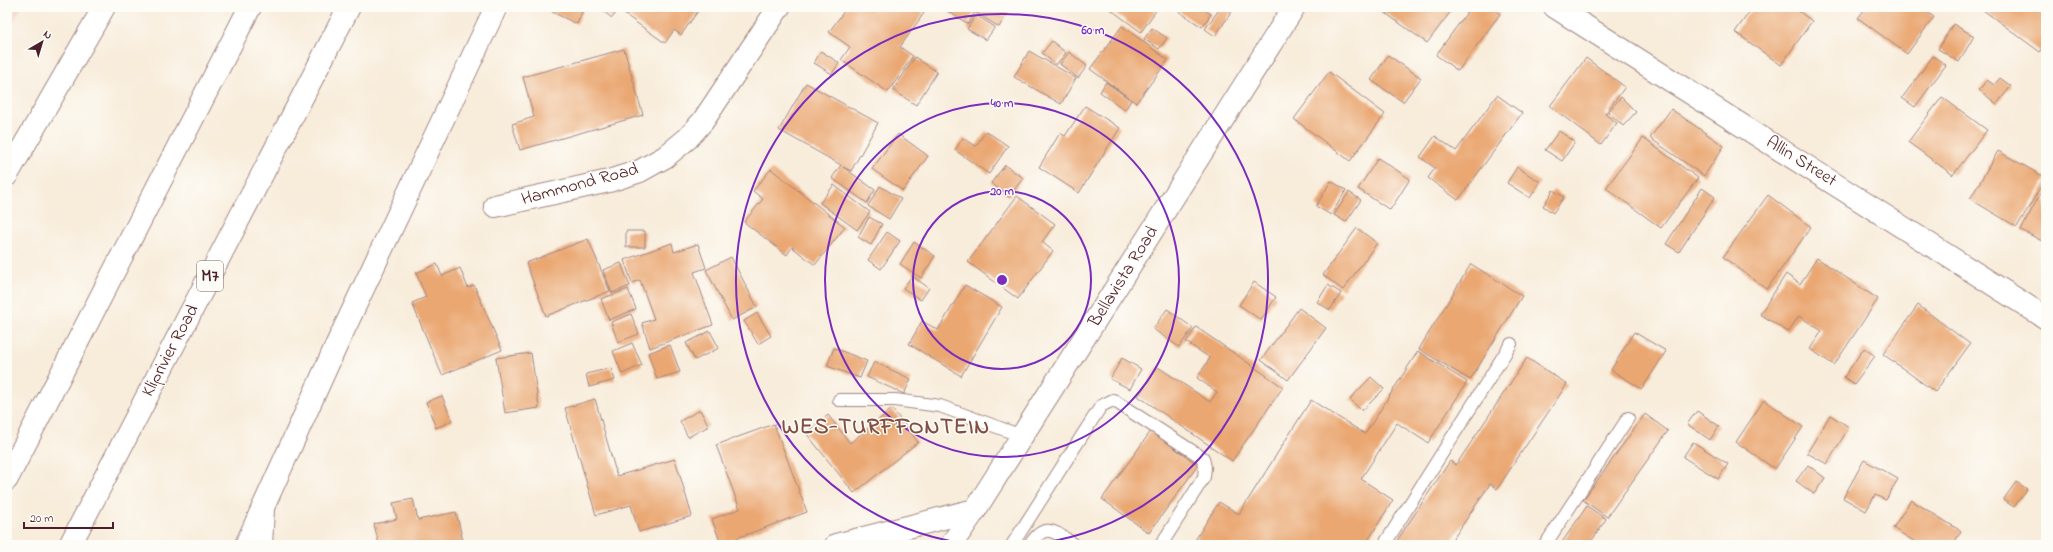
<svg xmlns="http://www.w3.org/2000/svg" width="2053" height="552" font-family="'Indie Flower',sans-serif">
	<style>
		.built { fill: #f7d1c7 }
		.building { fill: #eaa772 }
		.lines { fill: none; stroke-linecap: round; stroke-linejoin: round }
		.lane-casing { stroke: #a18682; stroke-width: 14 }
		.street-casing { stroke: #a18682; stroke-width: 24 }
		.secondary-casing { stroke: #a18682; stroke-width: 24 }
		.primary-casing { stroke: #a18682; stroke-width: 24 }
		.lane { stroke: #fff; stroke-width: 12 }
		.street { stroke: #fff; stroke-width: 22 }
		.secondary { stroke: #fff; stroke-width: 22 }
		.primary { stroke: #fff; stroke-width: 22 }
		.ring { fill: none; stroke: #7b2cbf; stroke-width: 2 }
		.labels { text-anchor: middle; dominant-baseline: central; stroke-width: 3; stroke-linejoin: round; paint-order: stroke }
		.shield { fill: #fdfcf7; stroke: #806168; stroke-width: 1 }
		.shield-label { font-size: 17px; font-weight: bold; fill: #4a1f2b }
		.street-label { font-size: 18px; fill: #4a1f2b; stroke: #fdfcf7 }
		.district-label { font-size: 22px; font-weight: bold; letter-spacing: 1px; fill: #824f44; stroke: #fdfcf7 }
		.centre { fill: #7b2cbf; stroke: #fdfcf7; stroke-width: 2 }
		.ring-label { font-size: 12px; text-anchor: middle; font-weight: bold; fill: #7b2cbf; stroke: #fdfcf7; stroke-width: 3; stroke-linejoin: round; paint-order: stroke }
	</style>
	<rect width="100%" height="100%" fill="#fdfcf7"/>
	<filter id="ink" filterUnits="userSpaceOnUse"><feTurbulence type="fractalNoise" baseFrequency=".025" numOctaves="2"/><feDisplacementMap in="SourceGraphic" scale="8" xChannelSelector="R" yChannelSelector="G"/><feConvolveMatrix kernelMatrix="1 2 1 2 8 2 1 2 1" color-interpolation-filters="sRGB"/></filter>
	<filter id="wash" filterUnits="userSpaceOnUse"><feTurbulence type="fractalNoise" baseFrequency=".012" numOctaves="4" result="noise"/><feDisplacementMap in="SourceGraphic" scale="16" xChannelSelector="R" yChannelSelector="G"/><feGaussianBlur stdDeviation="0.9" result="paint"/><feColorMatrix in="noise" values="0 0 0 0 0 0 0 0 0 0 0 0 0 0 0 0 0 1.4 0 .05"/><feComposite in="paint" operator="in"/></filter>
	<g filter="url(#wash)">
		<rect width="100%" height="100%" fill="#f8ecda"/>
		<path class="built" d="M7 7H22L7 33Z"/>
		<g id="blocks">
			<path class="building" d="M554 7H582L584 8 577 24 552 12Z
				M598 7H621L612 18Z
				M623 7H701L681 35 674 30 665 43 620 11Z
				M847 7H915L924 13 900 47 913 56 888 92 841 60 850 47 829 32Z
				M941 7H1009L1011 8 999 27 975 12 968 24Z
				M1111 7H1154L1157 9 1141 32 1110 9Z
				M1172 7H1200L1211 14 1202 27Z
				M1221 7H1235L1215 36 1205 29Z
				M1377 7H1454L1427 43Z
				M1471 7H1491L1500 14 1458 71 1436 55Z
				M1753 7H1793L1812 21 1781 65 1735 32Z
				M1866 7H1920L1934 17 1907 54 1858 18Z
				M1979 7H2045L2046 44 2040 52Z
				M976 15 995 27 986 40 967 29Z
				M1953 24 1974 36 1959 62 1938 49Z
				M1122 26 1168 60 1136 103 1090 69Z
				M1152 28 1167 38 1159 49 1144 39Z
				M1052 41 1066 53 1056 65 1042 53Z
				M624 49 643 115 520 150 512 124 534 117 523 77Z
				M821 51 839 63 832 74 814 63Z
				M1029 51 1076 78 1061 104 1014 77Z
				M1069 52 1087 66 1078 78 1060 64Z
				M1388 55 1421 78 1403 102 1371 80Z
				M1933 56 1946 65 1915 107 1902 98Z
				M915 57 937 72 916 105 893 90Z
				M1586 58 1625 87 1605 114 1617 123 1601 145 1550 106Z
				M1329 72 1385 114 1350 161 1294 119Z
				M2000 78 2011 86 1997 104 1979 90 1987 80 1994 85Z
				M1106 82 1131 100 1125 110 1100 92Z
				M806 83 878 123 851 171 843 167 875 190 867 203 832 178 841 165 779 130Z
				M1497 95 1522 113 1458 200 1428 178 1435 168 1420 157 1435 136 1456 151Z
				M1621 97 1636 112 1623 126 1608 112Z
				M1942 97 1987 130 1953 175 1908 142Z
				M1085 106 1120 128 1079 193 1039 167 1060 133 1065 136Z
				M1671 109 1724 146 1704 176 1650 138Z
				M986 131 1008 146 989 174 955 150 963 138 976 146Z
				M1559 131 1575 142 1562 161 1545 150Z
				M898 134 928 156 903 191 872 169Z
				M1643 138 1698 178 1661 228 1606 188Z
				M1998 151 2046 178 2017 227 1970 199Z
				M1378 158 1410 179 1390 210 1358 189Z
				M1005 165 1023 178 1009 197 991 183Z
				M1517 167 1540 182 1530 198 1507 183Z
				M771 169 845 227 815 265 792 247 787 255 744 222 763 199 753 191Z
				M1331 181 1346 190 1331 215 1316 206Z
				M2046 183V243L2021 230Z
				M834 185 870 212 857 230 820 203Z
				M880 186 901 199 889 219 868 206Z
				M1702 188 1715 197 1679 252 1666 244Z
				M1553 190 1564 197 1553 213 1543 206Z
				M1349 192 1361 200 1346 222 1334 215Z
				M1768 195 1811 227 1767 289 1723 257Z
				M1017 196 1055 224 1042 242 1053 251 1018 299 968 262Z
				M869 217 882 224 871 245 858 237Z
				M1357 228 1377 243 1343 290 1323 275Z
				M626 231H645V247H626Z
				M887 232 900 241 881 269 868 260Z
				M588 239 610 291 546 316 526 263Z
				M914 242 935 256 921 278 900 264Z
				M672 243 674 252 698 244 706 268 694 272 713 325 650 348 642 323 654 319 640 280 632 283 624 260Z
				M731 257 757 307 732 320 706 270Z
				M1817 258 1878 299 1834 365 1810 349 1822 331 1799 316 1788 332 1760 314 1786 274 1800 284Z
				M621 263 630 286 612 293 603 270Z
				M437 264 442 276 460 268 468 288 474 285 502 350 442 375 412 303 426 297 416 273Z
				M1471 264 1522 296 1470 380 1419 349Z
				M912 276 929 288 921 300 903 288Z
				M1254 282 1276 297 1261 320 1239 305Z
				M965 285 1002 307 961 376 909 344 922 321 938 330Z
				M1328 285 1341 293 1330 310 1317 302Z
				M628 289 636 309 609 320 601 299Z
				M1918 305 1970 344 1935 392 1883 354Z
				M1299 308 1326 328 1288 380 1261 360Z
				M1167 309 1193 328 1179 347 1153 329Z
				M757 313 771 336 758 344 744 321Z
				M631 314 639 334 618 342 611 322Z
				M1196 327 1283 387 1232 461 1138 396 1158 367 1210 402 1217 392 1197 378 1210 358 1186 342Z
				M710 331 719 348 695 360 686 343Z
				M1634 332 1666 351 1642 389 1611 370Z
				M632 343 642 365 622 374 613 351Z
				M670 345 680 372 657 379 648 353Z
				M834 348 867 361 860 378 827 366Z
				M1864 348 1875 356 1854 384 1844 377Z
				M1418 351 1467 382 1428 443 1397 423 1361 479 1393 500 1365 545H1192L1219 502 1239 514 1311 400 1365 434Z
				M531 353 539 408 505 413 496 358Z
				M1122 358 1141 369 1130 389 1110 379Z
				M1527 358 1567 384 1497 489 1490 484 1449 545H1394L1450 461 1456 465Z
				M874 362 911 379 904 394 867 377Z
				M611 368 615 380 589 387 586 374Z
				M1371 377 1384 389 1362 411 1350 399Z
				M442 396 452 421 436 428 426 402Z
				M595 399 617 476 675 459 692 516 639 532 631 505 596 515 565 408Z
				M1764 400 1803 427 1775 469 1736 442Z
				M892 409 918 442 854 493 806 433 828 415 850 443Z
				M700 410 709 426 688 437 680 421Z
				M1697 411 1719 426 1710 440 1687 424Z
				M1645 414 1668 431 1607 517 1583 500Z
				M1830 415 1849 427 1827 464 1807 453Z
				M774 424 807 512 721 544 712 519 740 509 716 445Z
				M1151 431 1198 465 1149 533 1102 499Z
				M1693 442 1728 464 1718 479 1683 457Z
				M1864 460 1898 479 1886 500 1875 495 1866 511 1843 498Z
				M1808 465 1825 478 1814 494 1796 481Z
				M2016 482 2027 489 2014 507 2003 500Z
				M413 499 418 520 456 512 464 545H379L374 524 397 519 393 503Z
				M1911 500 1961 531 1953 545H1920L1893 528Z
				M1587 506 1606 519 1589 545H1560Z"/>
		</g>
	</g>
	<g filter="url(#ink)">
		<use href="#blocks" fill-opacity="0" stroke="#a18682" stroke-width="1"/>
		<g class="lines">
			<defs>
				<path id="lane" d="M839 400H895L940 406 1022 436
					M1012 545 1101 406 1113 400 1203 458 1205 467 1204 477 1161 545
					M1030 545C1045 520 1056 533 1075 545
					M1384 545 1511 344
					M1545 545 1628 418"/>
				<path id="street" d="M1555 7 2046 318
					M495 206 609 181 640 171 665 157 688 138 703 121 779 7
					M836 545 975 510"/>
				<path id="secondary" d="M261 545 263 509
					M951 545 975 510 1294 7"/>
				<path id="primary" d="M7 175 104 7
					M7 479 250 7
					M70 545 349 7
					M246 545 336 346 496 7"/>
			</defs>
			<use href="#lane" class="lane-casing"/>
			<use href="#street" class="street-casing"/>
			<use href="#secondary" class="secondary-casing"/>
			<use href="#primary" class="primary-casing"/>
			<use href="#lane" class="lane"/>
			<use href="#street" class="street"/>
			<use href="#secondary" class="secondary"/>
			<use href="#primary" class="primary"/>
		</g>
	</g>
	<g class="ring">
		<circle cx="1002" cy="280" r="89"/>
		<circle cx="1002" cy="280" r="177"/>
		<path d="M979 545A266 266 0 1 1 1025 545"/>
	</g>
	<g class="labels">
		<rect class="shield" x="197" y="261" width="26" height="30" rx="3"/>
		<g class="shield-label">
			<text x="210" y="276">M7</text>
		</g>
		<g class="street-label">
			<text transform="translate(1801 162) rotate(32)">Allin Street</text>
			<text transform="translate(580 185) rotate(-15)">Hammond Road</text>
			<text transform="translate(1124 277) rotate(-58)">Bellavista Road</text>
			<text transform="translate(171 351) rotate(-62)">Kliprivier Road</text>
		</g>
		<g class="district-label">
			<text x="886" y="428">WES-TURFFONTEIN</text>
		</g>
	</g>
	<circle cx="1002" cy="280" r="6" class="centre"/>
	<g class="ring-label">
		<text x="1093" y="34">60 m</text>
		<text x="1002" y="107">40 m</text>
		<text x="1002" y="195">20 m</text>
	</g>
	<rect width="2053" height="552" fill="none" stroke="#fdfcf7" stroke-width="24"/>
	<g transform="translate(42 42) rotate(38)" stroke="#fdfcf7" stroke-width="3" paint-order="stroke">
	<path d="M0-3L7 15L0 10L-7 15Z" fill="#4a1f2b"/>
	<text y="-6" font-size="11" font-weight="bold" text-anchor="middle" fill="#4a1f2b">N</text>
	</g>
	<path d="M24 522v6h89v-6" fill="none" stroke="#4a1f2b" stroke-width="2"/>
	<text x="30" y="522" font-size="12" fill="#4a1f2b" stroke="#fdfcf7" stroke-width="3" paint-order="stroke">20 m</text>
</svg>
